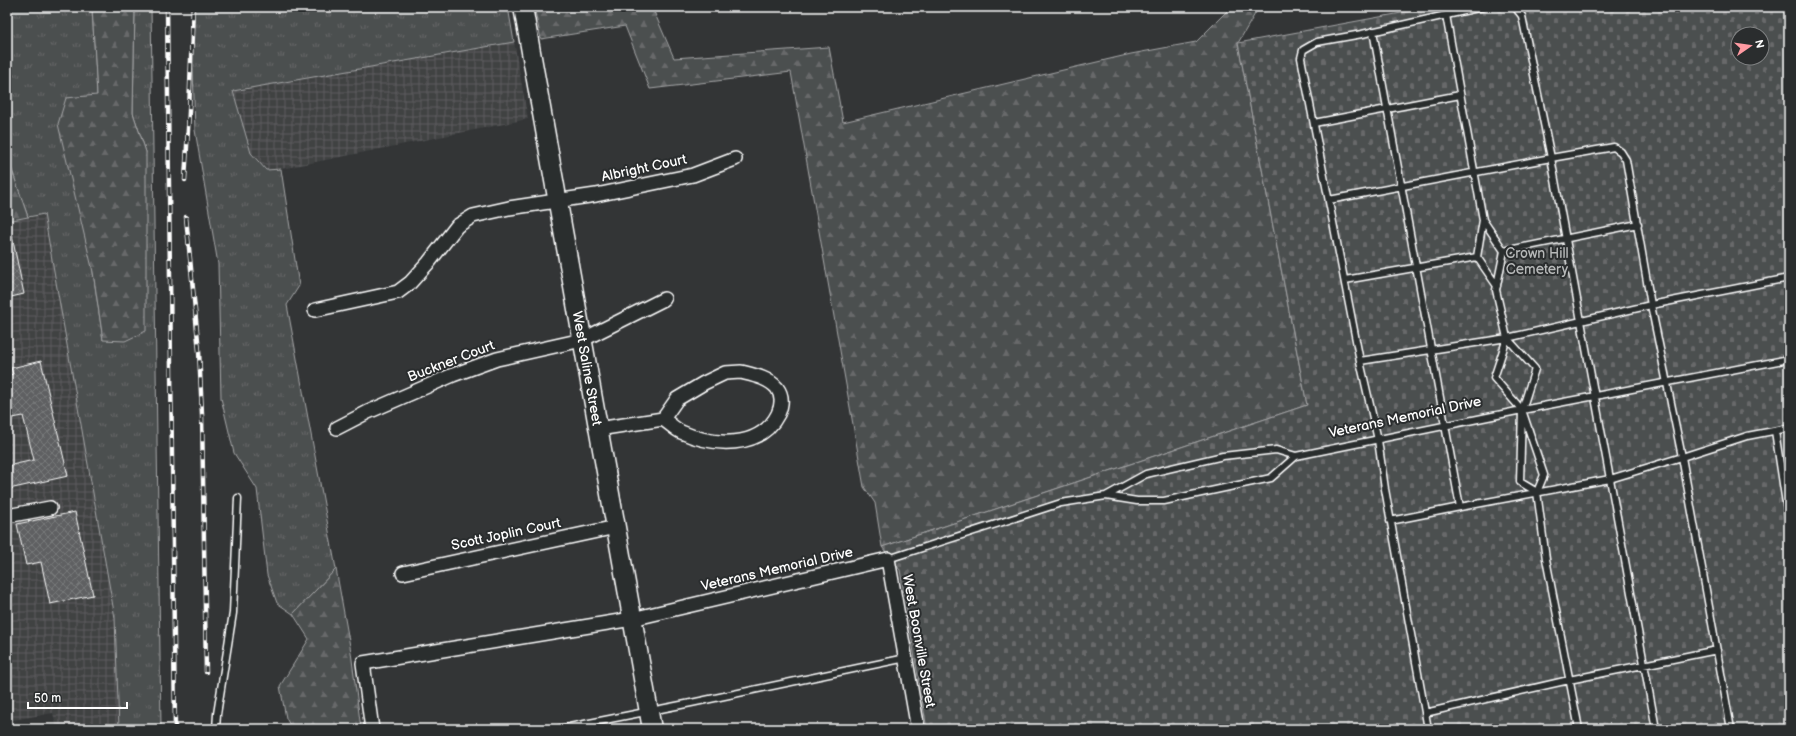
<svg xmlns="http://www.w3.org/2000/svg" width="1796" height="736" font-family="'Balsamiq Sans',sans-serif">
	<style>
		.industrial { fill: url(#industrial-grid) }
		.grass { fill: url(#grass-tufts); stroke: #a6a7a8 }
		.forest { fill: url(#forest-firs); stroke: #a6a7a8 }
		.cemetery { fill: url(#cemetery-stones); stroke: #a6a7a8; fill-rule: evenodd }
		.building { fill: url(#building-cross-hatch); stroke: #fff }
		.lines { fill: none; stroke-linecap: round; stroke-linejoin: round }
		.lane-casing { stroke: #fff; stroke-width: 9 }
		.street-casing { stroke: #fff; stroke-width: 16 }
		.secondary-casing { stroke: #fff; stroke-width: 21 }
		.lane { stroke: #2a2d2e; stroke-width: 6 }
		.street { stroke: #2a2d2e; stroke-width: 13 }
		.secondary { stroke: #2a2d2e; stroke-width: 18 }
		.rail-casing { stroke: #fff; stroke-width: 4.5 }
		.rail { stroke: #2a2d2e; stroke-width: 3; stroke-dasharray: 9; stroke-linecap: butt }
		.labels { text-anchor: middle; dominant-baseline: central; stroke-width: 4; stroke-linejoin: round; paint-order: stroke }
		.street-label { font-size: 14px; fill: #fff; stroke: #2a2d2e }
		.park-label { font-size: 14px; fill: #b7b9b9; stroke: #2a2d2e }
	</style>
	<defs>
		<pattern id="industrial-grid" width="8" height="8" patternUnits="userSpaceOnUse"><rect width="8" height="8" fill="#404243"/><path d="M0 4h8M4 0v8" fill="none" stroke="#5d5e5f"/></pattern>
		<pattern id="grass-tufts" width="24" height="20" patternUnits="userSpaceOnUse"><rect width="24" height="20" fill="#4c4f50"/><path d="M3 7l-1-3M5 7V3M7 7l1-3M15 17l-1-3M17 17v-4M19 17l1-3" fill="none" stroke="#67696a"/></pattern>
		<pattern id="forest-firs" width="22" height="20" patternUnits="userSpaceOnUse"><rect width="22" height="20" fill="#4c4f50"/><path d="M5 1l3.5 6h-7zM16 11l3.5 6h-7z" fill="#67696a"/></pattern>
		<pattern id="cemetery-stones" width="16" height="16" patternUnits="userSpaceOnUse"><rect width="16" height="16" fill="#4c4f50"/><path d="M2 7V4a2 2 0 0 1 4 0v3zM10 15v-3a2 2 0 0 1 4 0v3z" fill="#67696a"/></pattern>
		<pattern id="building-cross-hatch" width="8" height="8" patternUnits="userSpaceOnUse"><rect width="8" height="8" fill="#5f6162"/><path d="M0 0l8 8M0 8l8-8" fill="none" stroke="#77797a"/></pattern>
	</defs>
	<rect width="100%" height="100%" fill="#333536"/>
	<filter id="ink" filterUnits="userSpaceOnUse"><feTurbulence type="fractalNoise" baseFrequency=".025" numOctaves="2"/><feDisplacementMap in="SourceGraphic" scale="8" xChannelSelector="R" yChannelSelector="G"/><feConvolveMatrix kernelMatrix="1 2 1 2 8 2 1 2 1" color-interpolation-filters="sRGB"/></filter>
	<g filter="url(#ink)">
		<path class="industrial" d="M514 42 528 119 281 169 266 170 251 153 233 90Z
			M44 214 115 618 119 729H57L53 713 7 721V221Z"/>
		<path class="grass" d="M7 7H92L97 95 93 272 103 340 146 152 133 113 135 7H151L161 729H119L115 618 44 214 28 217 7 156Z
			M191 7H508L514 42 233 91 251 153 266 170 281 169 299 286 287 305 336 569 293 614 277 603 267 575 257 489 234 453 221 398 218 264 195 130Z"/>
		<path class="forest" d="M92 7H135L133 113 146 152V331L125 341 103 340 93 272 58 124 66 98 97 95Z
			M534 7H652L674 58 829 47 843 122 1131 54 1196 42 1231 7H1259L1238 43 1307 405 882 547 875 503 864 487 791 72 650 89 625 26 541 39Z
			M7 156 28 217 7 221Z
			M336 569 351 652 361 729H292L286 718 280 686 309 639 293 614Z"/>
		<path class="cemetery" d="M1434 7H1789V729H927L900 570 882 547 1307 405 1238 43ZM1738 34H1762V58H1738Z"/>
		<path class="building" d="M7 236H12L24 294 7 298Z
			M41 361 68 476 9 489 7 466 34 460 23 416 13 418 7 392V376L13 374 11 368Z
			M75 512 93 595 50 604 41 562 26 565 17 524Z"/>
		<g class="lines">
			<defs>
				<path id="lane" d="M1515 7 1522 16 1551 158 1614 147 1621 152 1626 160 1651 305 1789 278
					M1446 15 1483 220 1504 251 1496 290 1507 338 1535 369 1522 410 1544 475 1537 492 1546 559 1579 729
					M1373 31 1460 507 1610 479 1682 457 1731 729
					M1314 123 1460 95
					M1329 200 1551 158 1656 729
					M1483 220 1477 257 1497 286
					M1504 251 1638 224
					M1345 280 1477 257
					M1507 338 1494 378 1522 410 1520 482 1537 492
					M1360 361 1507 338 1651 305 1682 457 1747 436 1789 428
					M1775 431 1789 523
					M1106 496 1146 474 1223 456 1276 450 1296 456
					M1390 521 1460 507
					M888 559 1061 503 1106 496 1137 501H1164L1271 478 1296 456 1522 410 1789 359
					M1425 713 1569 680 1717 650
					M216 729 217 714 233 613 238 498
					M559 729 691 703 906 658
					M1428 729 1385 489 1378 440 1360 361 1301 58 1303 50 1317 42 1362 34 1482 7"/>
				<path id="street" d="M315 310 398 292 410 283 429 262 457 226 473 216 509 208 596 195 693 175 735 159
					M741 372C753 375 769 378 777 388 783 396 782 405 778 414 760 450 713 446 681 432 675 429 669 423 663 419L677 399 704 383 725 373Z
					M337 428 368 412 453 375 497 359 582 340 664 299
					M598 429 663 419
					M7 516 50 508
					M403 573 616 527
					M372 729 363 663 632 619 888 559 918 729"/>
				<g id="secondary">
					<path id="s1" d="M523 7 652 729"/>
				</g>
			</defs>
			<use href="#lane" class="lane-casing"/>
			<use href="#street" class="street-casing"/>
			<use href="#secondary" class="secondary-casing"/>
			<use href="#lane" class="lane"/>
			<use href="#street" class="street"/>
			<use href="#secondary" class="secondary"/>
			<defs>
				<path id="rail" d="M167 7 175 729
					M185 180 189 112 193 7
					M186 217 199 351 202 414 206 672"/>
			</defs>
			<use href="#rail" class="rail-casing"/>
			<use href="#rail" class="rail"/>
		</g>
	</g>
	<g class="labels">
		<g class="street-label">
			<text transform="translate(644 168) rotate(-12)">Albright Court</text>
			<text transform="translate(451 361) rotate(-21)">Buckner Court</text>
			<text stroke="none"><textPath href="#s1" startOffset="367">West Saline Street</textPath></text>
			<text transform="translate(1405 417) rotate(-12)">Veterans Memorial Drive</text>
			<text transform="translate(506 534) rotate(-12)">Scott Joplin Court</text>
			<text transform="translate(777 569) rotate(-13)">Veterans Memorial Drive</text>
			<text transform="translate(919 641) rotate(80)">West Boonville Street</text>
		</g>
		<g class="park-label">
			<text x="1537" y="253">Crown Hill<tspan x="1537" dy="16">Cemetery</tspan></text>
		</g>
	</g>
	<rect width="1796" height="736" fill="none" stroke="#2a2d2e" stroke-width="24"/>
	<rect x="12" y="12" width="1772" height="712" fill="none" stroke="#fff" stroke-width="1.5" filter="url(#ink)"/>
	<g transform="translate(1750 46) rotate(77)"><circle r="19" fill="#2a2d2e" stroke="#7f8182"/>
	<path d="M0-3L7 15L0 10L-7 15Z" fill="#ff9aa2"/>
	<text y="-6" font-size="11" font-weight="bold" text-anchor="middle" fill="#ffffff">N</text>
	</g>
	<path d="M28 702v6h99v-6" fill="none" stroke="#ffffff" stroke-width="2"/>
	<text x="34" y="702" font-size="12" fill="#ffffff" stroke="#2a2d2e" stroke-width="3" paint-order="stroke">50 m</text>
</svg>
